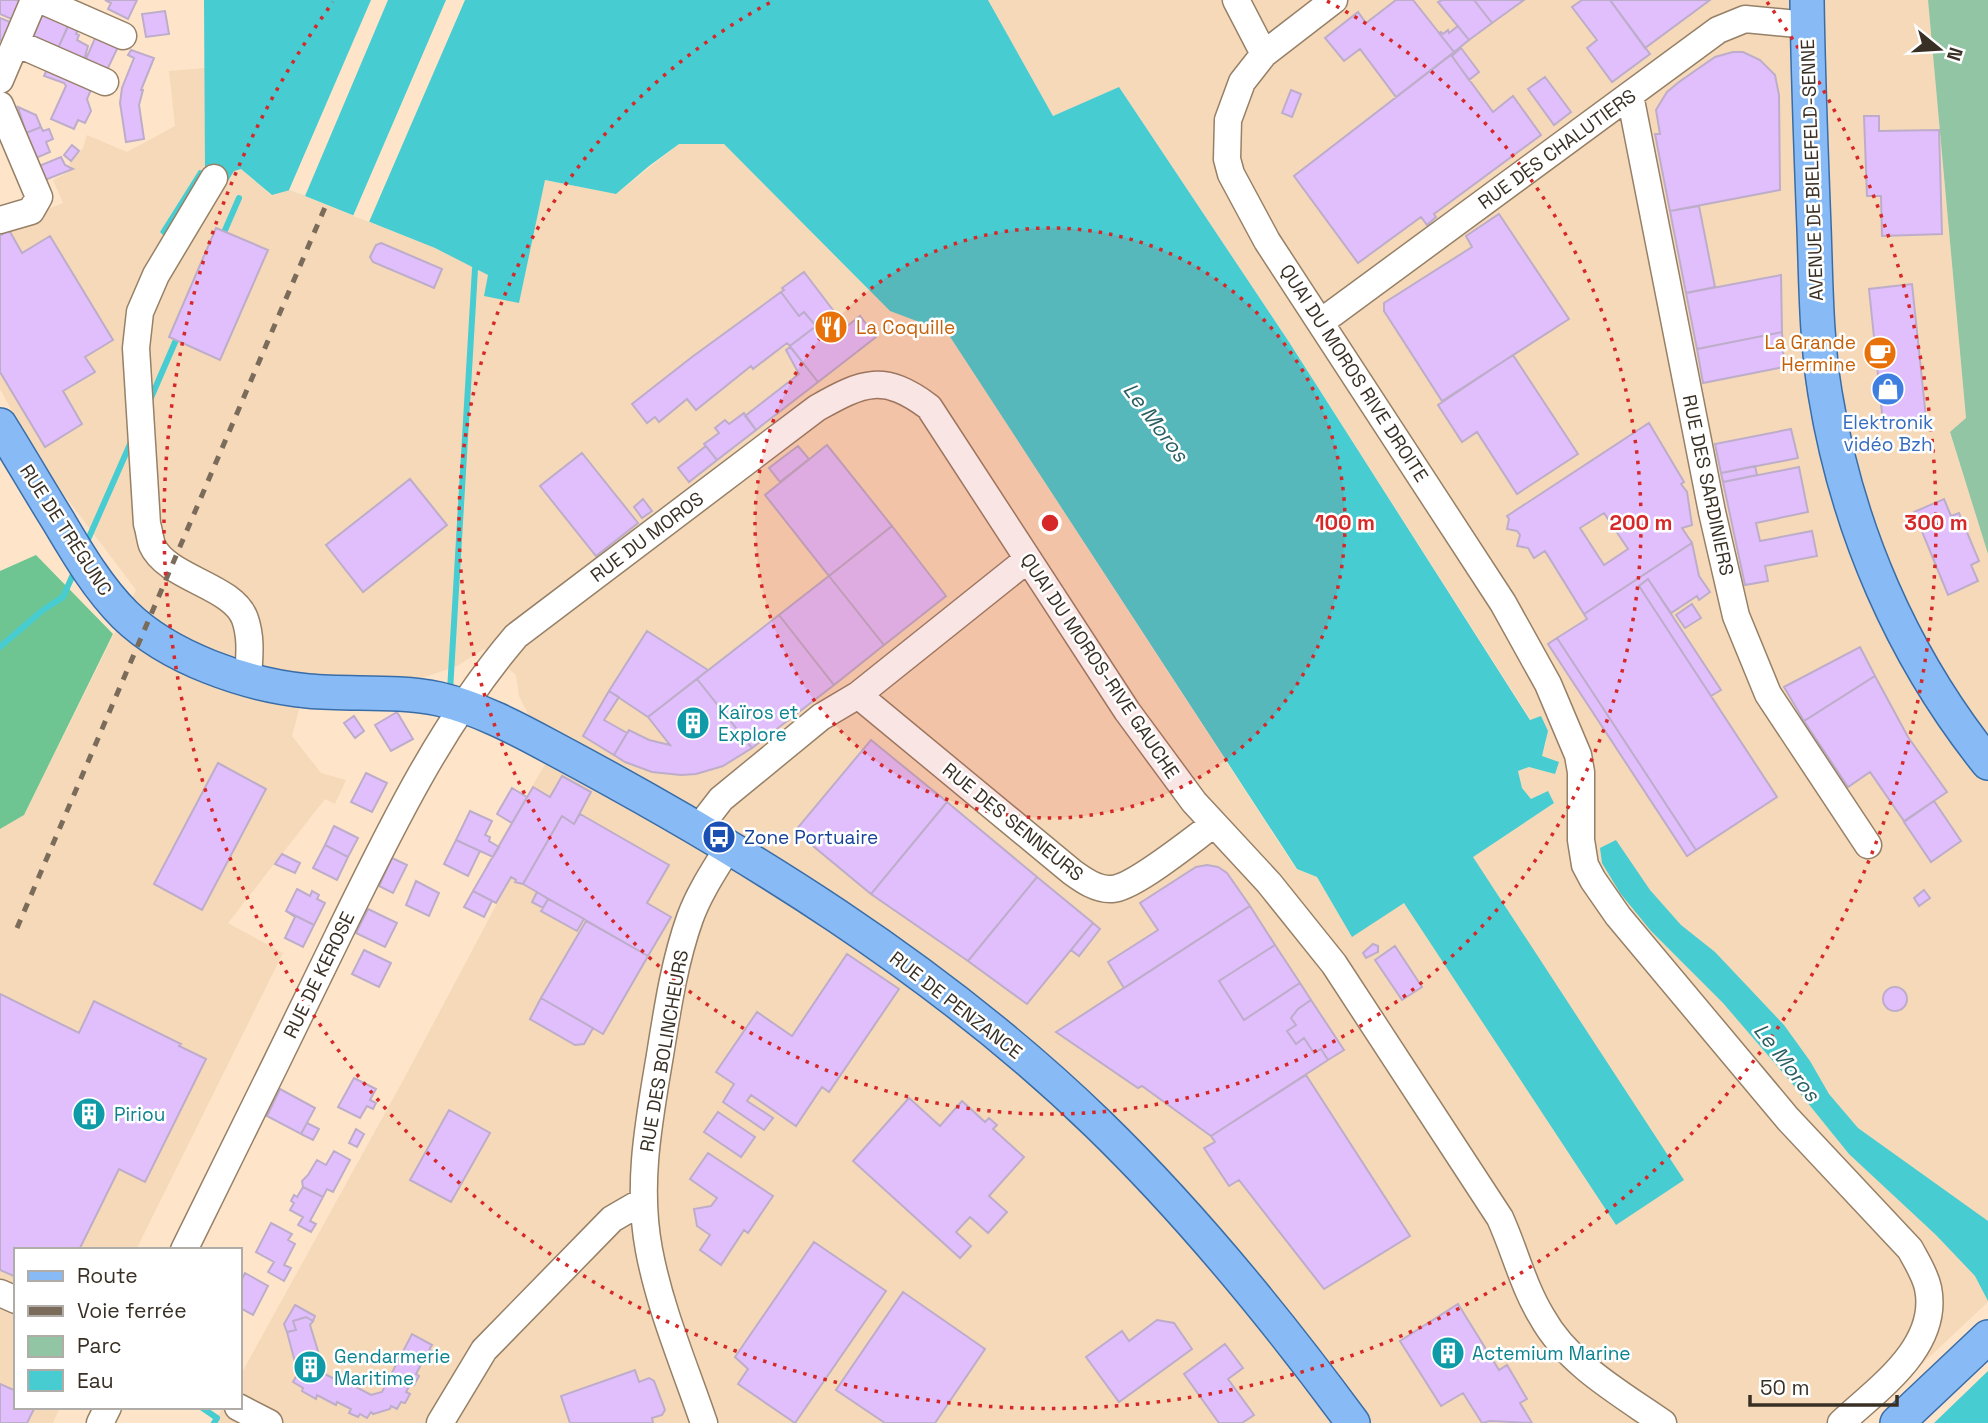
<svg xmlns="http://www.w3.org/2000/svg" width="1988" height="1423" font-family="'Space Grotesk',sans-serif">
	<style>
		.built { fill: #f6d9b8 }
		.green { fill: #91c5a4 }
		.forest { fill: #6ec592 }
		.water { fill: #46ccd1 }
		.pier { fill: #fee5c9 }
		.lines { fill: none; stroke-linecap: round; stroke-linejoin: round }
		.stream { stroke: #46ccd1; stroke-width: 6 }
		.building { fill: #e1bffc; stroke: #bdadca; stroke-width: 2; fill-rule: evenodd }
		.minor-casing { stroke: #968067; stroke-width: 29 }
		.major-casing { stroke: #396da8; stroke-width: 36 }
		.minor { stroke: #fff; stroke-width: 26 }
		.major { stroke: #88bbf5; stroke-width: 33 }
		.rail { stroke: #7a6b5b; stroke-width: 5; stroke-dasharray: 9 9; stroke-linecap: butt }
		.ring { fill: none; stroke: #d62828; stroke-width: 3.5; stroke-dasharray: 3.5 7 }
		.labels { text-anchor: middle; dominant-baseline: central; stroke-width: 5; stroke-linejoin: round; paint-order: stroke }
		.street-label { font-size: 19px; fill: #393025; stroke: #fff }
		.food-label { font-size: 19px; fill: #c56008; stroke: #fff; text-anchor: start }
		.shop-label { font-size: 19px; fill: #366cbe; stroke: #fff }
		.culture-label { font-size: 19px; fill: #0d838f; stroke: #fff; text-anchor: start }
		.transit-label { font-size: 19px; fill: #164399; stroke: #fff; text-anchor: start }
		.water-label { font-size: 21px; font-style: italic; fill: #295f62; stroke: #fff }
		.centre { fill: #d62828; stroke: #fff; stroke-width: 3.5 }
		.ring-label { font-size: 21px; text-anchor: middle; font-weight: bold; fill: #d62828; stroke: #fff; stroke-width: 5; stroke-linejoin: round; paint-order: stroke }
	</style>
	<rect width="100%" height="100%" fill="#fee5c9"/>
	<path class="built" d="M988 0H1928L1966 419 1950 433 1988 554V1302L1859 1423H214L223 1407H240V1376L406 1075 510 879 486 865 561 737 531 720 519 696 516 675 484 649 457 666 422 678 360 680 308 676 292 736 321 773 346 780 335 804 325 799 228 923 283 953 136 1250H16V1407H60L53 1423H0V829L24 815 136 590 40 463 0 389V228L63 203 53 180 74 169 69 164 83 148 87 135 127 152 175 126 169 71 205 68V172L199 170 160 232 164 235 148 263 234 170 241 169 271 195 289 190 435 248 489 275 545 180 616 194 679 144H724L890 311 943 326 1296 869 1317 877 1352 936 1554 803 1531 799 1522 788 1518 771 1529 767 1555 774 1541 756 1546 743 1541 716 1531 720 1289 342 1119 87 1053 116Z"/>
	<path class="green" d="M1928 0H1988V554L1950 432 1966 418Z"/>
	<path class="forest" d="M36 555 113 634 24 815 0 829V571Z"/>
	<path class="water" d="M204 0H988L1053 116 1119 87 1289 342 1530 720 1541 716 1548 731 1542 756 1559 762 1555 774 1529 767 1518 771 1522 788 1531 799 1548 791 1554 803 1473 857 1684 1180 1616 1225 1404 903 1352 937 1317 877 1297 869 943 326 938 329 890 311 724 144H679L649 166 616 194 545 180 519 303 484 296 488 275 435 248 290 190 272 195 241 169 234 171 170 277 148 263 164 236 160 232 199 170 205 171Z
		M1616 840 1650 890 1681 925 1715 952 1784 1025 1810 1061 1829 1094 1858 1128 1988 1221V1301L1975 1276 1936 1235 1849 1154 1790 1081 1723 1003 1651 931 1620 893 1602 863 1600 848Z
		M1988 1371V1423H1934Z"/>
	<path class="pier" d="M371 0H388L305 196 289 190Z
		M446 0H465L369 222 353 216Z"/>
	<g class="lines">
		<path class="stream" d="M222 237 239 198
			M150 400 179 333
			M86 544 131 442
			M0 647 43 610 63 597 75 570
			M450 691 475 269
			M201 1407 217 1418 214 1423"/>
	</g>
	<path class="building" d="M0 0H25L16 21 0 14Z
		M105 0H137L128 19 108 9 111 3Z
		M1396 0H1413L1454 52 1396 97 1360 49 1344 61 1325 38 1358 12 1366 23Z
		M1442 0H1474L1492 23 1469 40 1438 2Z
		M1474 0H1524L1492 23Z
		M1582 0H1610L1650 54 1612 82 1587 48 1597 40 1572 7Z
		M1610 0H1710L1645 48Z
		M44 8 71 20 55 55 28 43Z
		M165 11 169 34 146 37 142 14Z
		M0 18 15 24 6 43 0 40Z
		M70 21 80 25 76 34 79 35 77 40 88 46 82 67 55 55Z
		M1458 26 1469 40 1454 52 1439 33 1441 32 1443 34 1448 30 1449 33Z
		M96 36 118 47 107 70 85 61Z
		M1461 48 1479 72 1469 80 1452 56Z
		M131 50 154 58 141 90H143L139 105 144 139 126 142 120 103 122 88 134 58 128 55Z
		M1733 52H1743L1760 60 1775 75 1779 95 1780 190 1670 211 1655 134H1660L1656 110 1667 92 1679 82 1715 57Z
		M1451 55 1493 112 1513 96 1541 135 1434 214 1436 217 1427 225 1421 217 1358 263 1294 176Z
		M49 65 93 85 87 99 91 111 85 123 78 120 74 129 51 119 66 86 64 83 44 76Z
		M1545 77 1571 112 1554 125 1528 89Z
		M1291 90 1301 94 1292 117 1282 113Z
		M18 107 36 115 41 127 26 133Z
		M1864 116H1879V131L1939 130 1942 234 1882 236 1881 196H1867Z
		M41 127 43 131 49 129 53 139 46 142 50 152 36 158 26 133Z
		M72 145 79 151 71 161 64 155Z
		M61 157 65 165 73 169 45 180 39 166Z
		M1699 206 1715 287 1686 293 1670 211Z
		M1499 214 1569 319 1442 401 1384 311V303L1472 247 1466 236Z
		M216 228 268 250 220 360 169 337Z
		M9 230 22 253 50 236 113 340 85 357 95 372 63 391 82 424 45 447 0 372V236Z
		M381 243 442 269 434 288 373 262 370 257 376 245Z
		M804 272 846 327 860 316 876 337 818 382 790 346 816 326 804 312 799 316 781 292 784 290 782 288Z
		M1781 275 1782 332 1697 349 1686 293Z
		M1912 284 1926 418 1883 423 1869 289Z
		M781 292 799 316 804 312 816 326 790 346 787 343 753 369 751 366 696 410 687 399 659 422 655 417 647 423 632 404 692 357Z
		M1782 332 1784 367 1703 383 1697 349Z
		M790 347 818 382 756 430 745 416 799 374 786 350Z
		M1513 355 1578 454 1517 494 1477 432 1462 442 1438 405Z
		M744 413 756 430 717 460 704 444 719 433 715 428 725 420 729 424Z
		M1649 423 1684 482 1681 484 1687 492 1692 525 1682 528 1692 543 1584 614 1545 551 1534 558 1528 548 1517 546 1520 535 1517 531 1507 529 1509 519 1507 516ZM1604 513 1628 549 1604 565 1580 528Z
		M1791 429 1798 458 1721 473 1715 444Z
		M827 445 892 526 829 576 765 495Z
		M706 446 717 460 689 482 678 468Z
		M798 446 809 459 780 482 769 468Z
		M582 453 638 523 596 556 540 486Z
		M1755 466 1757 475 1723 482 1721 473Z
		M1799 467 1808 512 1756 523 1760 541 1812 531 1817 556 1765 566 1768 581 1745 585 1723 482Z
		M410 479 447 525 363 592 326 545Z
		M643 499 652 511 642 518 634 507Z
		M1944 499 1951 516 1959 513 1979 561 1971 565 1978 581 1948 595 1914 512Z
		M892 526 946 596 884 645 829 576Z
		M1692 543 1699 576 1710 592 1699 600 1697 596 1671 613 1648 579 1639 586 1777 797 1696 850 1557 638 1587 619 1584 614Z
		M829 576 884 645 834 685 779 615Z
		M1648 579 1721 690 1711 696 1639 586Z
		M1692 604 1701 618 1685 628 1676 615Z
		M779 615 834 685 752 748 697 679Z
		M647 631 708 670 648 717 609 691Z
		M1557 638 1696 850 1687 856 1548 644Z
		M1860 647 1875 676 1804 721 1784 687Z
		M1875 676 1908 737 1947 792 1904 821 1870 772 1848 787 1804 721Z
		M697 679 752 748 723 766 696 774 681 775 652 772 625 762 614 755 629 730 649 740 670 745 648 717Z
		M609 691 619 697 604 720 627 733 614 755 583 736Z
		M397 712 413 739 391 751 375 725Z
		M354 716 364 731 355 738 344 723Z
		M871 740 947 802 871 894 795 831Z
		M218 763 266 789 202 910 154 884Z
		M366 773 387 783 372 812 351 802Z
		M562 776 591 792 574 824 562 816 523 884 515 882 516 880 511 877 496 903 473 891 533 787 550 797Z
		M512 788 527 797 512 823 497 814Z
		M1934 801 1961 841 1931 862 1904 822Z
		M947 802 1037 877 968 961 871 894Z
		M470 811 492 821 485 835 490 837 489 841 499 847 493 857 456 840Z
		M580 814 669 865 647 903 671 917 648 956 523 884 562 816 574 824Z
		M334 826 358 838 348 857 325 845Z
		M456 840 480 851 468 876 444 864Z
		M325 845 348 857 337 880 313 868Z
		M282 854 300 863 295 873 275 864Z
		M392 858 407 865 393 893 379 886Z
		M1207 865 1218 867 1227 873 1250 906 1124 988 1108 962 1158 930 1140 903 1196 867Z
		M1037 877 1093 923 1027 1004 968 961Z
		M416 881 439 893 429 916 406 905Z
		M297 889 310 896 312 891 319 895 317 899 325 903 314 925 286 911Z
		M1924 890 1930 898 1919 906 1914 898Z
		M473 891 492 901 484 917 464 907Z
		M537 892 548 899 543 908 532 902Z
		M548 899 584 919 577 931 541 911Z
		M1250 906 1275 945 1219 981 1244 1020 1300 983 1311 1000 1298 1009 1291 1018 1296 1025 1287 1031 1296 1044 1304 1038 1314 1053 1321 1049 1328 1060 1211 1136 1142 1086 1138 1088 1056 1032Z
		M368 909 397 923 385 947 356 933Z
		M286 911 314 925 303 947 285 938 295 917Z
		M586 921 648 956 603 1034 541 998Z
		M1093 923 1100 929 1079 956 1071 950Z
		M1373 944 1378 946V952L1366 958 1363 953Z
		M1275 945 1300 983 1244 1020 1219 981Z
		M1395 946 1422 987 1402 1000 1375 960Z
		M364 950 391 963 379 987 352 974Z
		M847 954 899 989 829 1092 822 1087 796 1126 751 1095 747 1101 773 1118 764 1130 723 1102 734 1084 716 1072 757 1012 792 1036Z
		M1883 999a12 12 0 1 1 24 0a12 12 0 1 1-24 0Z
		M0 994 79 1033 94 1001 181 1044 179 1046 206 1059 145 1182 119 1169 79 1250H16V1277L0 1270Z
		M541 998 593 1028 584 1044 575 1045 530 1019Z
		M1311 1000 1344 1050 1328 1060 1321 1049 1314 1053 1304 1038 1296 1044 1287 1031 1296 1025 1291 1018 1298 1009Z
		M1306 1075 1410 1236 1324 1289 1239 1180 1229 1186 1204 1148 1215 1142 1211 1136Z
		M354 1078 376 1089 370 1100 376 1103 373 1109 367 1106 360 1118 338 1107Z
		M280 1089 315 1108 301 1134 267 1116Z
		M909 1098 940 1126 962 1101 985 1122 989 1118 997 1125 993 1129 1024 1157 989 1196 1007 1212 988 1233 970 1217 956 1232 971 1246 960 1258 853 1161Z
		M449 1110 490 1133 451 1202 410 1180Z
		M718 1112 755 1137 741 1157 704 1132Z
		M307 1123 319 1129 313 1140 301 1134Z
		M356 1129 364 1134 357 1147 349 1143Z
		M334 1151 350 1160 333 1192 327 1189 323 1197 303 1187 302 1181 308 1175 317 1160 326 1165Z
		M708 1153 773 1196 748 1233 744 1230 721 1265 700 1250 710 1235 697 1226 694 1209 711 1206 717 1198 690 1179Z
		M303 1187 323 1197 310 1221 316 1224 311 1232 298 1225 303 1217 290 1210 294 1203 291 1201 294 1195 297 1197Z
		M271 1223 292 1234 288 1240 295 1244 284 1265 291 1268 284 1281 268 1272 274 1262 256 1252Z
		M814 1242 886 1291 795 1423 738 1384 748 1369 735 1357Z
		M245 1273 268 1286 253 1315 240 1308V1283Z
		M903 1292 985 1349 935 1423H885L836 1390Z
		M1458 1304 1499 1370 1507 1365 1527 1399 1520 1403 1532 1423 1490 1421 1482 1423 1463 1393 1441 1406 1400 1341Z
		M295 1305 315 1316 313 1321 306 1317 293 1321 296 1330 287 1332 284 1324Z
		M306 1317 313 1321 310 1325 325 1374 338 1381 339 1378 371 1395 382 1392 412 1334 432 1345 429 1350 432 1351 427 1361 424 1359 416 1374 419 1376 414 1385 411 1383 406 1392 410 1394 405 1403 401 1402 397 1409 391 1406 390 1409 373 1414 371 1412 367 1418 360 1414 358 1417 349 1413 351 1409 337 1402 336 1405 317 1395 316 1399 302 1391 303 1388 293 1382 298 1373 287 1332 296 1330 293 1321Z
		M1157 1320 1174 1323 1192 1349 1119 1402 1086 1357 1122 1331 1129 1341Z
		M1225 1344 1243 1368 1228 1379 1254 1415 1242 1423H1219L1184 1374Z
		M635 1370 639 1382 649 1378 654 1381 665 1410 662 1415 652 1418 653 1423H570L561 1396Z
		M0 1384 16 1391V1407H35L27 1423H0Z"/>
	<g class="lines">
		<defs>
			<path id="minor" d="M41 0 123 36
				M1236 0 1264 54
				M1334 0 1264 54 1242 82 1228 120 1227 159 1231 174 1267 241 1503 603 1548 684 1578 755 1581 772V840L1585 865 1593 880 1618 916 1788 1119 1910 1249C1917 1262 1925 1274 1928 1288 1940 1347 1877 1389 1841 1423
				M16 43 105 82
				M0 80 34 0
				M1630 95 1712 512 1736 616 1768 694 1868 845
				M0 105 39 197 31 211 0 220
				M214 178 156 275 140 312 136 348 147 524C149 530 150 539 152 545 167 579 233 585 245 619 252 639 249 659 248 679
				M1321 322 1718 30 1745 19 1808 25
				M858 695 1072 872C1083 880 1097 890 1112 889 1134 888 1193 839 1214 824
				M697 830 721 799 821 717 858 695 1028 559
				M184 1250C236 1145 287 1041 338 936 389 832 440 725 516 636L817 408C863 382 884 373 929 407L1127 711 1194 802 1269 883 1334 964 1500 1218C1515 1251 1523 1286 1542 1317 1568 1364 1620 1393 1663 1423
				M0 1293 16 1300
				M238 1407 269 1423
				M100 1423 108 1407
				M440 1423 484 1350 612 1219 643 1201
				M704 1423C685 1367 660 1309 649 1250 636 1182 650 1116 661 1049 668 1005 675 960 690 918 699 893 714 871 728 848"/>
			<path id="major" d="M1807 0C1808 76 1811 152 1814 228 1816 283 1816 338 1825 393 1847 528 1902 656 1988 763
				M0 425C20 457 39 490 59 522 78 554 98 588 125 615 169 658 246 685 308 691 351 695 396 690 439 699 478 708 516 728 551 747 746 851 938 969 1097 1123 1192 1215 1275 1317 1353 1423
				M1897 1423 1988 1337"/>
		</defs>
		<use href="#minor" class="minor-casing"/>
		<use href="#major" class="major-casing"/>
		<use href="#minor" class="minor"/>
		<use href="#major" class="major"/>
		<path class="rail" d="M17 928 326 205"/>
	</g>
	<circle cx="1050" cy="523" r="295" fill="#d62828" fill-opacity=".12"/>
	<g class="ring">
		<circle cx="1050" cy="523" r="295"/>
		<path d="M1327 1A591 591 0 1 1 773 1"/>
		<path d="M1767 2A886 886 0 1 1 333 2"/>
	</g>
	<defs>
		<symbol id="restaurant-disc" viewBox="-11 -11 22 22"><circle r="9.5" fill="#e8710a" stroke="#fff"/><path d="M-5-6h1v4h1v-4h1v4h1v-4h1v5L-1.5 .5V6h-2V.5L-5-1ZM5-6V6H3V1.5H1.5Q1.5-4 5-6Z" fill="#fff"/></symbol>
		<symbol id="cafe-disc" viewBox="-11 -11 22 22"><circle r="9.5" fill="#e8710a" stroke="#fff"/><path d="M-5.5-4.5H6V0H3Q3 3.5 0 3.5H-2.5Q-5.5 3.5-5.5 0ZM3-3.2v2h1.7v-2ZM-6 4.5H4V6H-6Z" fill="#fff"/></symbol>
		<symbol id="shop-disc" viewBox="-11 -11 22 22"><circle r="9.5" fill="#3f7fe0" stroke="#fff"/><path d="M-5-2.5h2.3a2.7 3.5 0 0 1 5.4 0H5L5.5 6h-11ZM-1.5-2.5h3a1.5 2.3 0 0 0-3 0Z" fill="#fff"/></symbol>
		<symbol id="building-disc" viewBox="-11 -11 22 22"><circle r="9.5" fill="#0f9aa8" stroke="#fff"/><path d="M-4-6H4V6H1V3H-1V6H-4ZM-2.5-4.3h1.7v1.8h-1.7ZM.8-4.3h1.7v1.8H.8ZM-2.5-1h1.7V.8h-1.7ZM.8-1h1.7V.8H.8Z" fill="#fff"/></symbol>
		<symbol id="bus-disc" viewBox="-11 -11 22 22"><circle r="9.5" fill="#1a4fb4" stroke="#fff"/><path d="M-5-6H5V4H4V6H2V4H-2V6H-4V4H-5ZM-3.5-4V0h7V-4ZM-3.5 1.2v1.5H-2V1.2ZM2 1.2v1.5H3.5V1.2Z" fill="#fff"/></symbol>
	</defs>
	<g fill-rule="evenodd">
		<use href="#restaurant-disc" x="812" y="308" width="38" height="38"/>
		<use href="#cafe-disc" x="1861" y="334" width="38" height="38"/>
		<use href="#shop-disc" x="1869" y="370" width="38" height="38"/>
		<use href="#building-disc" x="674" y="704" width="38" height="38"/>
		<use href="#bus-disc" x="700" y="818" width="38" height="38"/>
		<use href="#building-disc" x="70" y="1095" width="38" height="38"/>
		<use href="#building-disc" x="1429" y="1334" width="38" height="38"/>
		<use href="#building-disc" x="291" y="1348" width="38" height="38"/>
	</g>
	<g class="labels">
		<g class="street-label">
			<text transform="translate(1557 149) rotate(-36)">RUE DES CHALUTIERS</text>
			<text transform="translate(1812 170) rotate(-92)">AVENUE DE BIELEFELD-SENNE</text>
			<text transform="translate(1354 373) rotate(57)">QUAI DU MOROS RIVE DROITE</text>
			<text transform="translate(1708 485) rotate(78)">RUE DES SARDINIERS</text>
			<text transform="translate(66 530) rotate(57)">RUE DE TRÉGUNC</text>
			<text transform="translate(647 537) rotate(-37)">RUE DU MOROS</text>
			<text transform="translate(1100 666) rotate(56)">QUAI DU MOROS-RIVE GAUCHE</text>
			<text transform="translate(1013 822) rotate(39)">RUE DES SENNEURS</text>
			<text transform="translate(319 975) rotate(-64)">RUE DE KEROSE</text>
			<text transform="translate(956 1005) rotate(38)">RUE DE PENZANCE</text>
			<text transform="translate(664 1051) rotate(-80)">RUE DES BOLINCHEURS</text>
		</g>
		<g class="food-label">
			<text x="856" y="327">La Coquille</text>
			<text x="1856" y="342" text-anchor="end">La Grande<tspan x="1856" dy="22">Hermine</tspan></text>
		</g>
		<g class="shop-label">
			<text x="1888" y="422">Elektronik<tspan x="1888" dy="22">vidéo Bzh</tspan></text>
		</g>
		<g class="culture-label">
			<text x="718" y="712">Kaïros et<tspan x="718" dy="22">Explore</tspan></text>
			<text x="114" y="1114">Piriou</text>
			<text x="1472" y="1353">Actemium Marine</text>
			<text x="334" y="1356">Gendarmerie<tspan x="334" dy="22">Maritime</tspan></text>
		</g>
		<g class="transit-label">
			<text x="744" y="837">Zone Portuaire</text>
		</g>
		<g class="water-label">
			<text transform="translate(1156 422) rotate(53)">Le Moros</text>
			<text transform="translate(1787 1062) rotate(52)">Le Moros</text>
		</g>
	</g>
	<circle cx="1050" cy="523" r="10" class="centre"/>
	<g class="ring-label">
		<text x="1345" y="530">100 m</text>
		<text x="1641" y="530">200 m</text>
		<text x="1936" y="530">300 m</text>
	</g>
	<rect x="14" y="1248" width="228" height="161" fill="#ffffff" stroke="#b0aca8" stroke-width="2"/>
	<rect x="28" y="1271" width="35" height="10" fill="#88bbf5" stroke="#b0aca8" stroke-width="2"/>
	<text x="77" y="1283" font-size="21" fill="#393025">Route</text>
	<rect x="28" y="1306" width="35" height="10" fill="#7a6b5b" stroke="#b0aca8" stroke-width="2"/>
	<text x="77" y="1318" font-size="21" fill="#393025">Voie ferrée</text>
	<rect x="28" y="1336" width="35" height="21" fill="#91c5a4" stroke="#b0aca8" stroke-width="2"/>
	<text x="77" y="1353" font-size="21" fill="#393025">Parc</text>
	<rect x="28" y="1370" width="35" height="21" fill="#46ccd1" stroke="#b0aca8" stroke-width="2"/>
	<text x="77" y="1388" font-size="21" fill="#393025">Eau</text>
	<g transform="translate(1939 49) rotate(108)" stroke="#ffffff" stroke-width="5" paint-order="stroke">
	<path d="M0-5L12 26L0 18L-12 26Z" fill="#393025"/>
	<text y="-10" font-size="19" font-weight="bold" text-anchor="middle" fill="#393025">N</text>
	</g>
	<path d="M1750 1395v10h147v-10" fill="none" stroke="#393025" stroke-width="3.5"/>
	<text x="1760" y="1395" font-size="21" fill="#393025" stroke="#ffffff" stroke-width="5" paint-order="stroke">50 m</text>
</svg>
